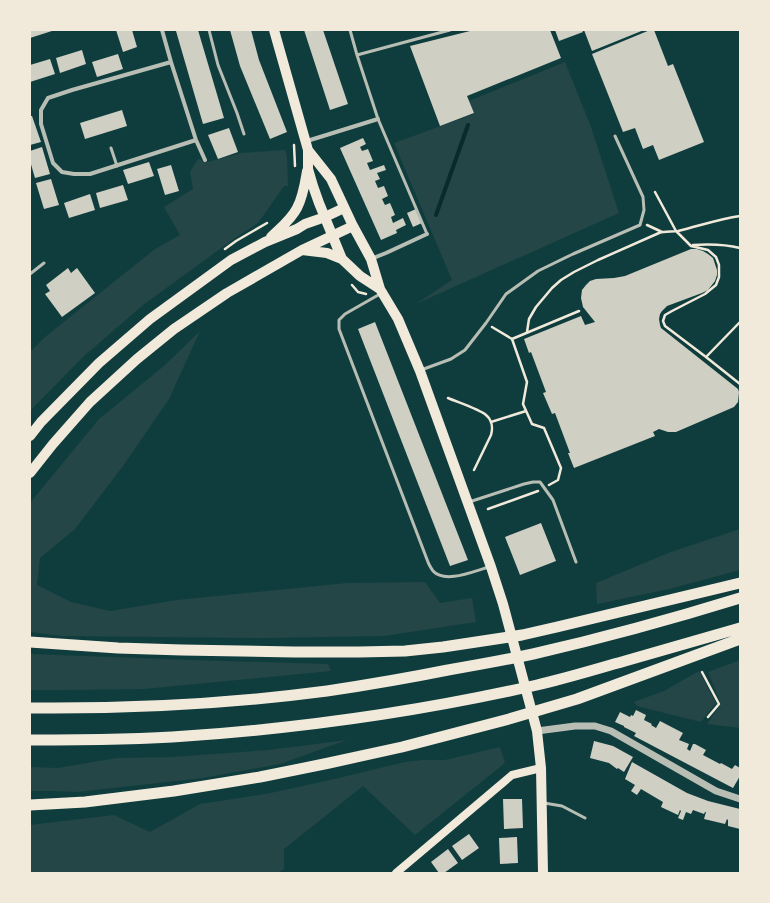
<svg xmlns="http://www.w3.org/2000/svg" width="770" height="903" font-family="Poppins,sans-serif">
	<style>
		.green { fill: #244646 }
		.lines { fill: none; stroke-linecap: round; stroke-linejoin: round }
		.stream { stroke: #0a2a2b; stroke-width: 4 }
		.building { fill: #cfcfc3 }
		.path { stroke: #f1e9da; stroke-width: 2.5 }
		.service { stroke: #b8beb3; stroke-width: 3 }
		.minor { stroke: #b8beb3; stroke-width: 4 }
		.tertiary { stroke: #b8beb3; stroke-width: 7 }
		.secondary { stroke: #f1e9da; stroke-width: 8 }
		.trunk { stroke: #f1e9da; stroke-width: 10 }
		.motorway { stroke: #f1e9da; stroke-width: 11 }
	</style>
	<rect width="100%" height="100%" fill="#0f3d3e"/>
	<path class="green" d="M565 62 591 127 619 213 416 304 452 280 394 143 474 114 469 101Z
		M285 150 287 157 288 186H284L258 223 235 238 143 305 83 357 30 411V352L45 337 155 249 180 235 164 207 193 189 190 172 198 159 208 162 241 153Z
		M200 331 169 399 123 466 75 529 40 558 37 585 71 602 110 611 177 600 347 583 425 582 440 603 472 598 476 622 384 636 265 638 61 636 30 632V503L99 419 164 366Z
		M740 529V570L669 589 597 604 596 583 671 552Z
		M30 654 192 660 328 664 331 671 144 689 67 690H30Z
		M740 660V728L707 724 721 704 708 672Z
		M699 671 716 703 701 722 637 706 634 702 664 691Z
		M347 740 280 764 203 778 77 792 53 791H30V767L58 768 117 758 172 757 269 750Z
		M500 747 505 763 415 835 363 786 284 849V869L277 873H30V825L114 815 150 832 200 804 266 794 330 780 405 762 423 760H445Z"/>
	<g class="lines">
		<path class="stream" d="M436 215 468 125"/>
	</g>
	<path class="building" d="M30 30H55L30 38Z
		M116 30H132L137 47 123 52Z
		M178 30H198L224 118 203 124 176 31Z
		M230 30H251L259 60 287 132 270 139 240 66Z
		M304 30H323L348 104 330 110Z
		M474 30H550L561 58 467 96 474 113 440 126 410 46Z
		M555 30H582L583 32 559 41Z
		M584 30H644L592 51Z
		M650 30H654L668 66 673 64 704 142 659 160 653 145 643 149 635 128 623 132 592 54Z
		M82 50 86 64 60 73 56 58Z
		M118 54 123 69 97 77 92 62Z
		M50 59 55 74 30 82V65Z
		M122 110 127 126 85 139 80 123Z
		M30 116H32L41 142 30 145Z
		M229 128 238 152 218 159 208 135Z
		M363 138 366 144 360 147 362 151 368 149 373 161 367 163 370 170 384 165 386 170 377 173 380 179 375 181 378 188 384 186 388 196 382 199 385 205 390 203 393 210 395 215 391 217 393 223 403 218 406 225 396 230 397 233 381 240 340 148Z
		M42 147 50 174 35 178 30 161V151Z
		M149 162 154 176 128 184 123 170Z
		M171 165 179 191 165 195 157 169Z
		M51 179 59 205 44 209 36 183Z
		M123 185 128 200 100 208 96 193Z
		M90 194 95 210 69 218 64 203Z
		M416 209 422 223 413 227 407 213Z
		M691 249H697L703 251 708 254 713 258 717 270V275L715 281 708 290 702 293 667 306 662 311 660 314 659 319 660 325 661 328 738 389 739 392 738 402 734 407 676 432H668L659 429 653 432 655 436 574 468 568 453H570L555 413 552 414 543 393 546 392 531 352 529 353 524 339 581 316 585 325 595 322 583 307 581 298 582 290 586 285 590 281 596 279 614 278 625 276Z
		M68 268 71 273 77 268 95 293 62 317 45 294 50 291 46 285Z
		M375 322 468 560 450 566 358 329Z
		M541 523 556 561 520 575 505 537Z
		M636 710 646 715 644 720 652 724 651 725 656 728 660 721 683 733 679 740 689 744 687 749 690 751 693 744H695L706 750 703 755 720 764 721 763 732 769 735 765 740 768 739 773 740 774V776L733 788 634 736 636 733 624 727V726L615 722 620 712 630 717 631 715 633 716Z
		M594 741 613 746 633 757 624 772 618 768 617 769 609 763 590 758Z
		M632 762 687 793 708 801 740 809V829L728 826V820L727 819 725 824 704 819 706 812H705L704 814 693 810 691 814 686 812 683 820 678 818 681 811 680 810 678 815 661 807 663 802 641 789 637 795 631 791 635 785 625 779Z
		M503 799H522L523 828 504 829Z
		M469 834 479 848 462 860 452 846Z
		M517 837 518 863 500 864 499 838Z
		M448 849 458 863 444 873H439L431 862Z"/>
	<g class="lines">
		<path class="path" d="M294 145 295 166
			M655 192 676 231 691 246 708 250 716 257 719 265V277L716 285 705 294 672 311 665 315 663 321 665 326 706 357 740 384
			M647 225 662 232
			M693 245C709 244 724 244 740 248
			M225 249 236 241 267 223
			M352 285 358 292 366 294
			M492 327 512 339 527 382 523 404 532 424 544 428 561 468 558 480 549 485
			M527 332 529 319 536 307 552 288 561 280 574 272 598 260 659 233C665 231 672 232 678 231 699 226 719 219 740 216
			M512 339 579 311
			M706 357 740 322
			M448 398C457 402 479 409 486 415 492 420 493 428 491 435L474 470
			M491 422 526 411
			M488 509 538 491
			M702 672 719 704 708 717"/>
		<path class="service" d="M209 30 218 65 237 113 244 134
			M350 30 357 55 378 119 427 234
			M357 55 450 30
			M111 148 117 166
			M30 274 44 263
			M380 294 345 314 339 320V329L428 562C429 565 431 568 433 571 445 584 474 571 489 567
			M421 370 451 359 465 350 486 323 506 294 538 271 573 254 640 225 644 210 643 197 615 136
			M469 502 524 484 533 482H540L553 500 576 562
			M544 803 562 806 585 818"/>
		<path class="minor" d="M162 30 171 62 196 140 205 160
			M171 62 72 90 48 98 41 110V124L53 163 62 172 74 174H90L196 140
			M307 141 378 119
			M371 259 386 253 427 234"/>
		<path class="tertiary" d="M537 731 575 726H595L611 731 716 791 740 799"/>
		<path class="secondary" d="M396 873 512 775 541 768"/>
		<path class="trunk" d="M274 30 308 150V169L313 186 319 203 342 259 360 276 380 289
			M308 150 331 179 353 226 371 259 380 289 398 319 420 371 491 567 503 604 537 731 541 768 543 873
			M271 237C280 228 291 220 297 208 303 197 305 183 307 171
			M302 250 327 253 342 259
			M30 436 41 422 99 363 150 319 231 260 265 242 297 229 305 224 325 217 344 208
			M30 473 53 444 90 402 137 359 174 329 227 293 302 250 353 226"/>
		<path class="motorway" d="M30 642 118 648 182 650 294 652H359L405 651 443 647 522 635 557 627 740 583
			M30 708C129 709 228 704 327 691 367 685 408 678 448 670 477 665 505 660 533 654 603 638 672 619 740 598
			M30 740C82 740 134 740 186 736 304 728 422 711 537 685 567 678 596 669 625 661 663 650 702 639 740 628
			M30 805 85 802 174 791 260 777 329 763 402 747 509 719 577 699 740 639"/>
	</g>
	<rect width="770" height="903" fill="none" stroke="#f1e9da" stroke-width="62"/>
</svg>
